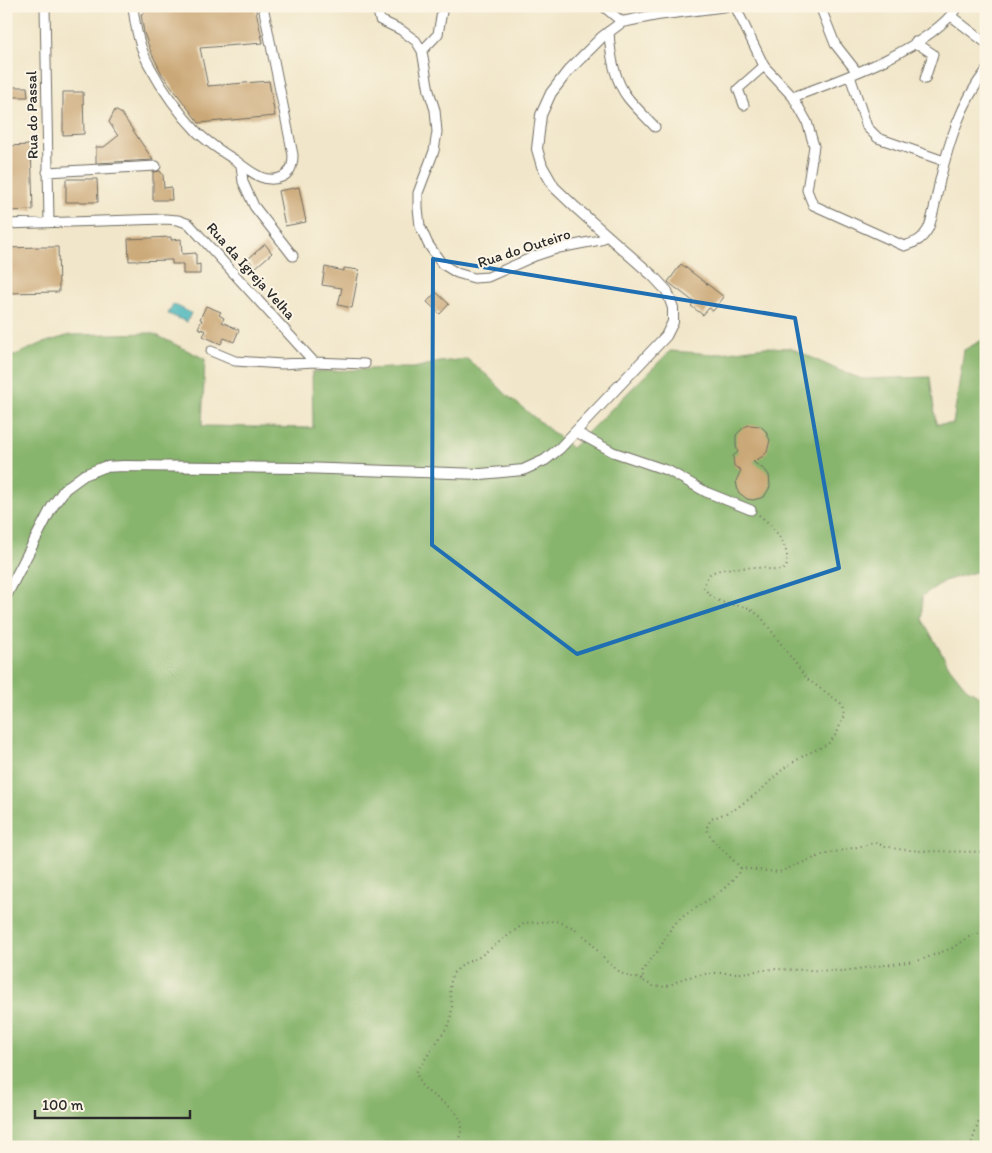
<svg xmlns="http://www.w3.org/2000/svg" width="992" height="1153" font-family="Itim,sans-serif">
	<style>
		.forest { fill: #88b56d; stroke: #5a704c }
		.water { fill: #44b4ba; stroke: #387072 }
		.building { fill: #cba877 }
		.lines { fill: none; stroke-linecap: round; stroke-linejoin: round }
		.minor-casing { stroke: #706c62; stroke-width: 11 }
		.tertiary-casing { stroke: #706c62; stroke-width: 12 }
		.path { stroke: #706c62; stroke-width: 2; stroke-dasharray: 1 4; stroke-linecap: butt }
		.minor { stroke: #fff; stroke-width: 9 }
		.tertiary { stroke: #fff; stroke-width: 10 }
		.marked { fill: none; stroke: #1f6fb2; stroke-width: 4; stroke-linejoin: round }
		.labels { text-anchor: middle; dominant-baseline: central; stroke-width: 4; stroke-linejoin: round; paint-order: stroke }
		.street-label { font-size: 15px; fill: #2b2b2b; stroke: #fcf5e5 }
	</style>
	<rect width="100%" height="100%" fill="#fcf5e5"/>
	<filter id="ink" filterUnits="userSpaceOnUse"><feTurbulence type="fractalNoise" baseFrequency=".02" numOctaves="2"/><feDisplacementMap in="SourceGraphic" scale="10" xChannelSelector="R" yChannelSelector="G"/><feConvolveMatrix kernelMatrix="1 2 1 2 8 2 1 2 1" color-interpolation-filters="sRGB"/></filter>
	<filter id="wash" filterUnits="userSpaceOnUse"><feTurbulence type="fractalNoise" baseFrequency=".0096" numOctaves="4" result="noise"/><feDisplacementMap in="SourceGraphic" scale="20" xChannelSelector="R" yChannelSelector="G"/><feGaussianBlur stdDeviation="1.12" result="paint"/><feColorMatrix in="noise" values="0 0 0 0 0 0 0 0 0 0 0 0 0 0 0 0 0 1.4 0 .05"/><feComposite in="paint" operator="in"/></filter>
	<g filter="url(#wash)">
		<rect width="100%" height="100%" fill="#f1e6c9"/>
		<path class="forest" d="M152 333 205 359 202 426 313 428 312 372 390 368H414L440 362 467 359 489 377 508 396 572 448 670 351 714 354 765 347 791 348 838 370 862 379 930 377 936 424H953L964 350 986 338V569L944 581 922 596V619L950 668 966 688 986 700V1147H6V359L43 343 70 335Z"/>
		<path class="water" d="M173 304 191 313 187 322 168 314Z"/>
		<g id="blocks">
			<path class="building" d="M143 6H255L263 43 200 48 208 86 269 81 275 116 199 123 162 74 151 52 144 33 141 14 144 13Z
				M6 87H27L28 97H6Z
				M63 92H83L84 134 63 135Z
				M115 110 122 114 153 160 96 163V147H104L118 136 109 122Z
				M31 145 33 210 8 211 6 146Z
				M160 171 163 175 164 188 171 187 172 200H153V172Z
				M66 179H97L98 202H66Z
				M299 187 306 222 285 226 278 191Z
				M171 237V240L181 239 182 254 196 253V265L200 264V274H183V264H172V260L129 261 128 239Z
				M265 244 272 253 255 268 248 259Z
				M40 247H58L59 292 6 293V248Z
				M681 264 724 297 713 311 709 308 703 315 691 306 694 302 668 282Z
				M325 267 344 271V268L359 270 352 308 338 305 342 288 322 285Z
				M436 292 449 304 440 314 427 302Z
				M206 306 221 312 219 315 224 318 222 322 239 330 234 342 224 338 221 344 203 336 206 331 198 328 202 320 200 319Z
				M749 425 760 426 765 430 770 440 767 452 763 456 753 462 765 470 769 475 770 487 764 497 753 500 747 499 738 492 736 481 741 470 734 466 733 456 738 452 736 446V435L744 427Z"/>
		</g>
	</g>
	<g filter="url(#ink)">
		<use href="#blocks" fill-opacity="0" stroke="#706c62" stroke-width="1"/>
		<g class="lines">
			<defs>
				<path id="minor" d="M45 6 49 222
					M133 6C135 27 139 47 149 65 162 89 179 113 198 133 209 143 222 152 235 160 249 170 264 185 282 177 291 173 293 165 293 155L263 6
					M377 6 380 20 401 30 416 41 422 51 429 91 435 110 437 132 434 151 418 193V208L420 226 428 244 442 264 457 273 474 278 488 277 535 256 559 248 600 240 607 235
					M603 6 622 22
					M735 6 764 66 793 97 807 122 814 146 807 190 813 205 904 246C916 242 921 241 928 229 933 219 937 193 940 180 949 142 961 103 986 71
					M820 6 835 44 857 72
					M951 16 986 43
					M609 31C610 53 614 80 628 98 636 108 646 117 655 127
					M915 42 933 54 925 79
					M422 51 438 34 443 6
					M850 76 867 127 878 138 944 161
					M793 97C840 80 929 49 958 6
					M744 105 738 89 764 66
					M241 165 243 182 254 206 293 256
					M47 172 156 166
					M6 224 165 219 178 220 189 224 314 362
					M211 351 235 361 282 364 314 362 365 364
					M576 432 613 452 669 471 706 492 751 510"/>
				<path id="tertiary" d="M6 596 52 507 65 489 84 475 104 467 124 466 300 468 481 474 523 470 545 460 560 448 666 336 673 322V308L667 291 653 276 575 207 554 187 542 166 537 149 541 115 551 93 568 71 602 37 622 22 657 15 727 6"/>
			</defs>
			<use href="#minor" class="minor-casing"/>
			<use href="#tertiary" class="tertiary-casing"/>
			<path class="path" d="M759 515C775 527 792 549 786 568 777 572 773 570 764 568 753 567 718 567 710 574 706 578 705 583 704 588L711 596 721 602 749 608 761 617 807 679 842 704 844 715 837 733 828 744 805 755 784 768 760 791 734 810 711 819 706 829 713 840 741 868 758 870 779 872 822 855 874 843 897 849 921 851 986 852
				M741 868C730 891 700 903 680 919 669 928 665 940 658 951 651 960 647 962 642 973L644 981 652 986 666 987 684 978 710 973H741L772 969 843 971 921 960 952 948 972 935 986 932
				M457 1147C458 1141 461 1133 462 1128 462 1106 430 1099 420 1083 418 1080 417 1075 417 1071L450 1023 452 1007 450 989 452 974 465 963 479 957 525 923 557 921 574 928 590 941 605 960 624 975 644 980
				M970 1147 986 1101"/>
			<use href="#minor" class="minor"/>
			<use href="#tertiary" class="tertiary"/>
		</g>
	</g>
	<path class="marked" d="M433 259 795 318 839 568 577 654 432 545Z"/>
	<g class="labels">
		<g class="street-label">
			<text transform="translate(32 115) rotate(-91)">Rua do Passal</text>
			<text transform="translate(524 248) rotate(-18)">Rua do Outeiro</text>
			<text transform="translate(251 271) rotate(48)">Rua da Igreja Velha</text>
		</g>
	</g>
	<rect width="992" height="1153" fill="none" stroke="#fcf5e5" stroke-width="25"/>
	<path d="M35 1110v8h155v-8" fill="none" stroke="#2b2b2b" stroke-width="2.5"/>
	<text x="42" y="1110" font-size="15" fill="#2b2b2b" stroke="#fcf5e5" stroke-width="4" paint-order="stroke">100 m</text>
</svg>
